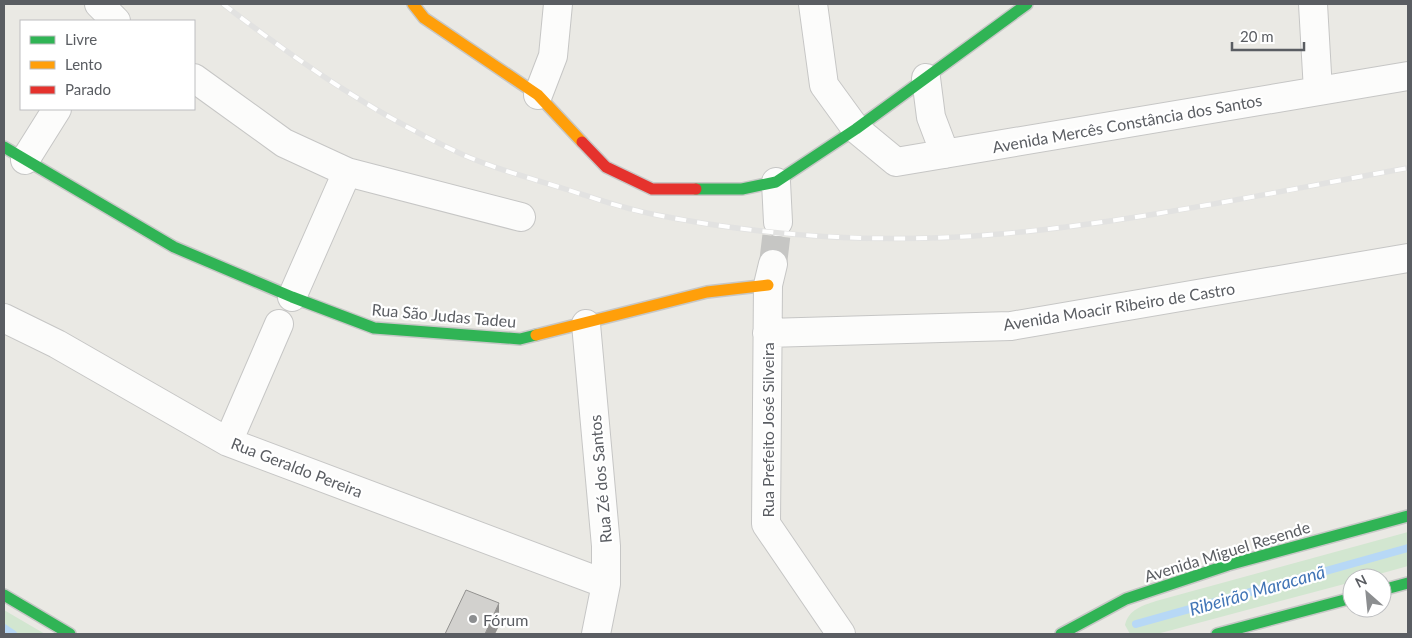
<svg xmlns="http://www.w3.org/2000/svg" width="1412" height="638" font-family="Lato,sans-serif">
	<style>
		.green { fill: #d2e6d0 }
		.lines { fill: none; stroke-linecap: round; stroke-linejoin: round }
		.stream { stroke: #b7d8f6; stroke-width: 8 }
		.street-tunnel { stroke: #c6c6c4; stroke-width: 28; stroke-dasharray: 28 14; stroke-linecap: butt }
		.street-casing { stroke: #c6c6c5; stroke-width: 30 }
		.fast-casing { stroke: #c7c7c6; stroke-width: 14 }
		.slow-casing { stroke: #c7c7c6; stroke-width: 14 }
		.jam-casing { stroke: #c7c7c6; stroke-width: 14 }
		.street { stroke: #fcfcfb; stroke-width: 28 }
		.fast { stroke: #30b455; stroke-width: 11 }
		.slow { stroke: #ff9f0a; stroke-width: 11 }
		.jam { stroke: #e5322d; stroke-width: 11 }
		.rail-casing { stroke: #e2e2e1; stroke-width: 5.5 }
		.rail { stroke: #fff; stroke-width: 4; stroke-dasharray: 11; stroke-linecap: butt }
		.shaded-wall { fill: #939290 }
		.building { fill: #d2d1ce; stroke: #939290 }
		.poi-dot { fill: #8c8e90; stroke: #fff; stroke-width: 2 }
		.labels { text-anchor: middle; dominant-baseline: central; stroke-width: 4.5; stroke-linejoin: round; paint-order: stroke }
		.street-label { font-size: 16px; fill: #5a5d62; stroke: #fff }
		.poi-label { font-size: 16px; fill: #5a5d62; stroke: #fff; text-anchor: start }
		.water-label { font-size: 18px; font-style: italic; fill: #4275b6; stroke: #fff }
	</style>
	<rect width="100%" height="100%" fill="#eae9e4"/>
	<path class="green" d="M1408 532V566L1365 578H1352V582L1157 634H1130L1125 625C1129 609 1142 606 1156 601Z
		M4 610 45 634H4Z"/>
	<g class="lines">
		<path class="stream" d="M1136 624 1408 548
			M4 628 13 634"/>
		<path class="street-tunnel" d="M773 264 778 222"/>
		<defs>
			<path id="street" d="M99 4 116 21
				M813 4 824 85 856 129 896 162 1408 76
				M1313 4 1318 91
				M194 78 284 143 347 172 521 217
				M926 78 931 117 945 154
				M538 95 553 56 558 4
				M25 160 57 109
				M776 182 778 222
				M773 264 768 285 766 524 841 634
				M292 297 347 172
				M4 318 57 344 228 442 606 584
				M586 324 606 546V584L596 634
				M767 333 1011 326 1408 258
				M228 442 279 324"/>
			<path id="fast" d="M4 147 174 247 292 297 374 328 520 339 536 335
				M696 189H742L776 182 856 129 1027 4
				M1382 590 1408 583
				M4 595 70 634
				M1061 634 1126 599 1228 565 1408 516
				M1217 634 1352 598"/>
			<path id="slow" d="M413 4 424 18 538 95 582 142
				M536 335 707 292 768 285"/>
			<path id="jam" d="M582 142 606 167 652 189H696"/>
		</defs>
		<use href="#street" class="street-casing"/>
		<use href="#fast" class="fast-casing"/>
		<use href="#slow" class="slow-casing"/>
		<use href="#jam" class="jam-casing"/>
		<use href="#street" class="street"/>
		<use href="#fast" class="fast"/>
		<use href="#slow" class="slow"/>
		<use href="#jam" class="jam"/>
		<defs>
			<path id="rail" d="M223 4C296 60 371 112 455 151 488 167 527 177 562 188 591 197 621 208 652 214 766 237 884 244 1000 234 1137 222 1273 192 1408 168"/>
		</defs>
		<use href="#rail" class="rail-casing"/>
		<use href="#rail" class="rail"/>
	</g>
	<path class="shaded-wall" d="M499 603V626L495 634H485Z"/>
	<path class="building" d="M466 590 499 603 485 634H445Z"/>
	<circle class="poi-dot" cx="473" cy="619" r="5"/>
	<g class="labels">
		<g class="street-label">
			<text transform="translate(1127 123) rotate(-10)">Avenida Mercês Constância dos Santos</text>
			<text transform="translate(1119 306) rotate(-9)">Avenida Moacir Ribeiro de Castro</text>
			<text transform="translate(444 315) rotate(5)">Rua São Judas Tadeu</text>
			<text transform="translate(767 430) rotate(-90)">Rua Prefeito José Silveira</text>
			<text transform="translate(297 467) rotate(21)">Rua Geraldo Pereira</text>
			<text transform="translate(600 479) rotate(-95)">Rua Zé dos Santos</text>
			<text transform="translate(1227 551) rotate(-17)">Avenida Miguel Resende</text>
		</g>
		<g class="poi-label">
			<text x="483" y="619">Fórum</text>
		</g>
		<g class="water-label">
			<text transform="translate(1257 590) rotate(-16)">Ribeirão Maracanã</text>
		</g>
	</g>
	<rect width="1412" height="638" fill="none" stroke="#5a5d62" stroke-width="10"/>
	<rect x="20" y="20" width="175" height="90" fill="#ffffff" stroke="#bdbec0"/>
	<rect x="30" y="36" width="25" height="8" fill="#30b455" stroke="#bdbec0"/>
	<text x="65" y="45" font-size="15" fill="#5a5d62">Livre</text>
	<rect x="30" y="61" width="25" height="8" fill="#ff9f0a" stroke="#bdbec0"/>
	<text x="65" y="70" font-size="15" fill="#5a5d62">Lento</text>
	<rect x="30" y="86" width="25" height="8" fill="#e5322d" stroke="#bdbec0"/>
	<text x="65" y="95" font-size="15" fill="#5a5d62">Parado</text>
	<g transform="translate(1367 593) rotate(333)"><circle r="24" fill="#ffffff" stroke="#bdbec0"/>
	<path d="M0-4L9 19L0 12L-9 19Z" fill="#8c8e90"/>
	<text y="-8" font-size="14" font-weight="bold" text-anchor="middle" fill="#5a5d62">N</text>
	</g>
	<path d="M1232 42v8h72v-8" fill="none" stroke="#5a5d62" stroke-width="2.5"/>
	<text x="1240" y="42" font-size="15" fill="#5a5d62" stroke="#ffffff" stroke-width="4" paint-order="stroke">20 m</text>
</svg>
